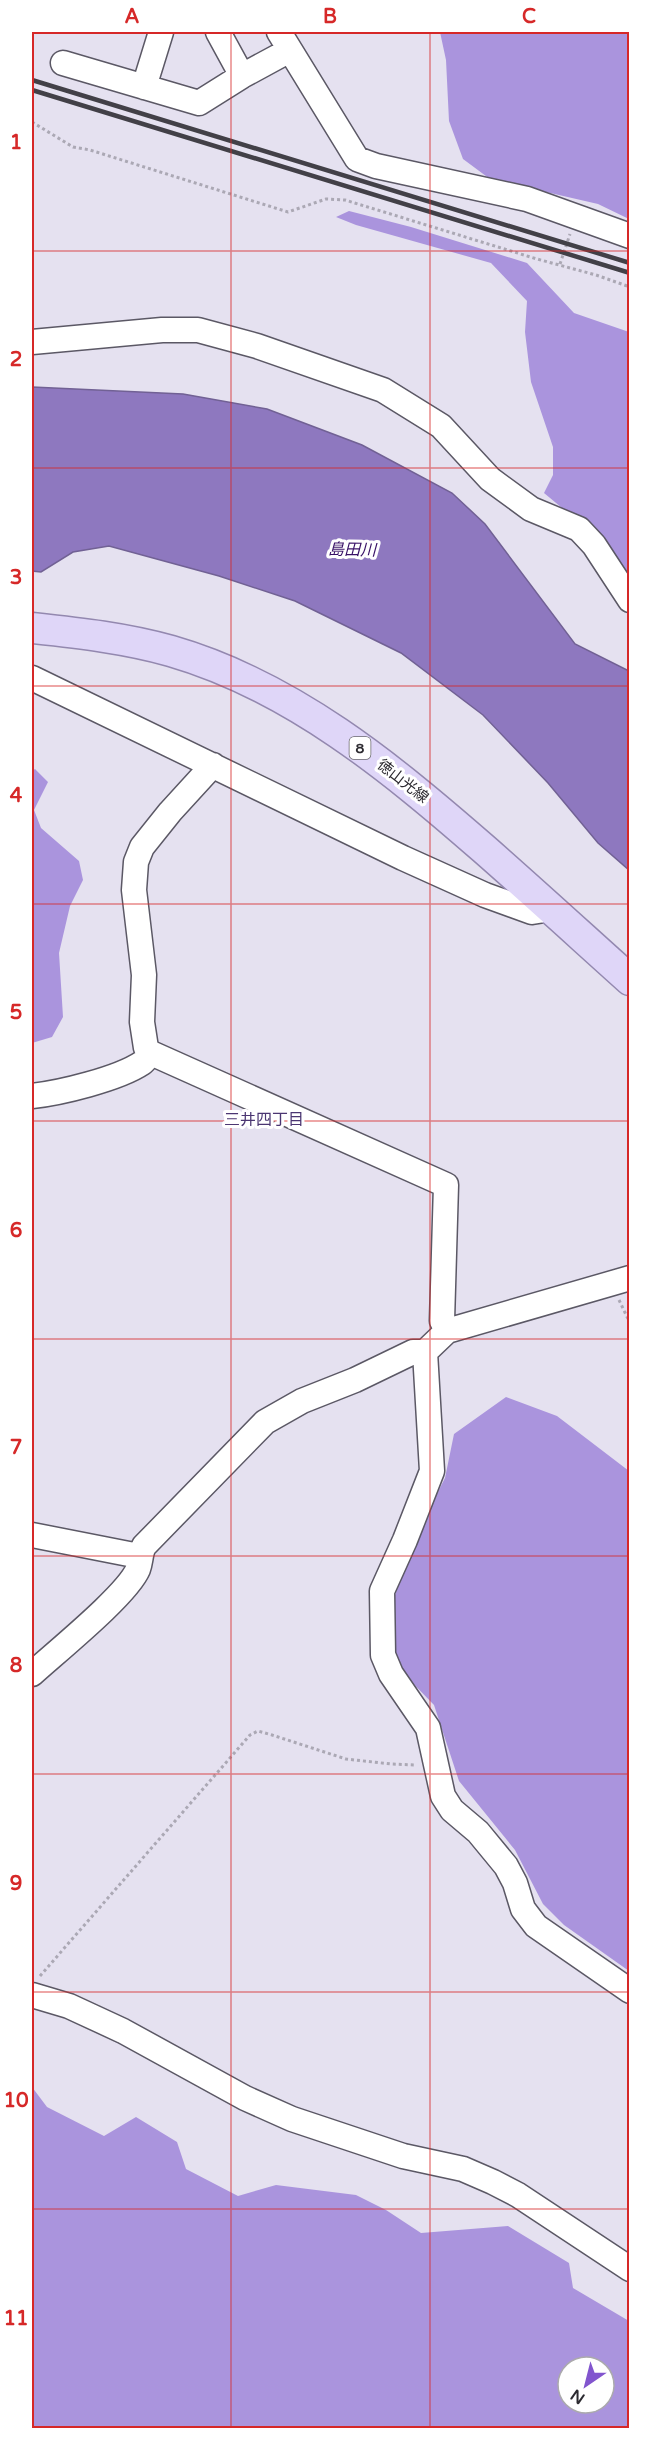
<svg xmlns="http://www.w3.org/2000/svg" width="661" height="2460" font-family="'Varela Round','Noto Sans JP',sans-serif">
	<style>
		.forest { fill: #aa94dd; fill-rule: evenodd }
		.water { fill: #8e78bf; stroke: #716194; stroke-width: 1.5 }
		.lines { fill: none; stroke-linecap: round; stroke-linejoin: round }
		.minor-casing { stroke: #5b5865; stroke-width: 27 }
		.major-casing { stroke: #9388af; stroke-width: 33 }
		.path { stroke: #aba8b4; stroke-width: 3; stroke-dasharray: 3 3; stroke-linecap: butt }
		.minor { stroke: #fff; stroke-width: 24 }
		.major { stroke: #dfd6f8; stroke-width: 30 }
		.rail { stroke: #424047; stroke-width: 4.5 }
		.grid { fill: none; stroke: #d62828; stroke-width: 1.5; stroke-opacity: 0.55 }
		.labels { text-anchor: middle; dominant-baseline: central; stroke-width: 6; stroke-linejoin: round; paint-order: stroke }
		.shield { fill: #fff; stroke: #6b6a6e; stroke-width: 1.5 }
		.shield-label { font-size: 14px; font-weight: bold; fill: #2c2a30 }
		.street-label { font-size: 15px; fill: #2c2a30; stroke: #fff }
		.water-label { font-size: 16px; font-style: italic; fill: #371066; stroke: #fff }
		.neighbourhood-label { font-size: 16px; fill: #4b3672; stroke: #fff }
		.neatline { fill: none; stroke: #d62828; stroke-width: 2 }
		.grid-label { font-size: 20px; text-anchor: middle; font-weight: bold; fill: #d62828 }
	</style>
	<rect width="100%" height="100%" fill="#e5e1f0"/>
	<path class="forest" d="M440 32H629V219L598 204 490 179 463 159 449 121 446 60Z
		M349 211 411 227 527 263 574 313 629 332V584L602 541 544 493 553 475V447L531 382 525 332 527 301 491 263 356 225 336 217Z
		M35 769 48 782 34 810 41 828 79 861 83 880 70 906 59 953 63 1017 52 1037 32 1043V771Z
		M506 1397 557 1416 629 1471V1971L564 1925 543 1904 515 1850 459 1781 434 1705 402 1672 394 1649 395 1595 416 1535 445 1478 454 1434Z
		M32 2087 47 2107 104 2136 136 2117 177 2142 186 2169 238 2196 276 2185 356 2195 386 2210 421 2233 508 2226 569 2263 573 2288 629 2321V2428H32ZM568 2367H604V2403H568Z"/>
	<path class="water" d="M32 387 183 394 267 409 362 445 452 493 485 524 575 644 629 671V870L598 843 548 783 483 715 401 653 295 601 219 576 109 546 73 552 41 572 32 571Z"/>
	<g class="lines">
		<defs>
			<path id="minor" d="M218 32 242 76
				M279 32 357 159 376 166 527 199 630 236
				M63 63 199 103 242 76 290 50
				M144 87 161 32
				M32 342 162 330H198L257 346 383 390 441 426 490 479 531 509 579 529 594 545 630 600
				M32 678 403 858 485 895 532 912 551 909
				M213 765 170 812 142 847 136 862 134 890 144 975 142 1022 146 1048 151 1053 446 1185 442 1321 447 1331
				M32 1096C60 1093 118 1079 142 1063 145 1061 148 1056 151 1053
				M630 1278 447 1331 425 1352 432 1471 405 1540 382 1591 383 1655 391 1674 428 1728 443 1796 452 1810 478 1832 506 1866 515 1883 523 1909 536 1926 630 1991
				M32 1535 139 1556
				M32 1674C56 1652 127 1595 138 1569 141 1561 140 1554 144 1546L265 1422 302 1401 355 1380 413 1352H425
				M32 1995 69 2006 123 2031 245 2098 292 2119 403 2156 463 2169 493 2182 518 2195 630 2269"/>
			<path id="major" d="M32 628C78 633 125 638 171 651 292 686 391 768 484 849 533 892 581 936 630 980"/>
		</defs>
		<use href="#minor" class="minor-casing"/>
		<use href="#major" class="major-casing"/>
		<path class="path" d="M32 122 73 147 90 150 288 212 326 199 345 200 537 259 596 275 630 287
			M560 264 570 234
			M619 1300 630 1323
			M40 1976 250 1735 258 1731 272 1735 346 1759 391 1764 416 1765"/>
		<use href="#minor" class="minor"/>
		<use href="#major" class="major"/>
		<path class="rail" d="M32 80 630 263
			M32 90 630 273"/>
	</g>
	<path class="grid" d="M231 32V2428M430 32V2428M32 251H630M32 468H630M32 686H630M32 904H630M32 1121H630M32 1339H630M32 1556H630M32 1774H630M32 1992H630M32 2209H630"/>
	<g class="labels">
		<rect class="shield" x="349.5" y="737" width="21" height="22" rx="4.5"/>
		<g class="shield-label">
			<text x="360" y="748">8</text>
		</g>
		<g class="street-label">
			<text transform="translate(403 781) rotate(38)">徳山光線</text>
		</g>
		<g class="water-label">
			<text transform="translate(352 550) rotate(1)">島田川</text>
		</g>
		<g class="neighbourhood-label">
			<text x="264" y="1120">三井四丁目</text>
		</g>
	</g>
	<rect width="661" height="2460" fill="none" stroke="#ffffff" stroke-width="66"/>
	<g transform="translate(586 2385) rotate(215)"><circle r="28" fill="#ffffff" stroke="#abaaac" stroke-width="1.5"/>
	<path d="M0-4.5L10 22L0 15L-10 22Z" fill="#8255ce"/>
	<text y="-9" font-size="16" font-weight="bold" text-anchor="middle" fill="#2c2a30">N</text>
	</g>
	<rect x="33" y="33" width="595" height="2394" class="neatline"/>
	<g class="grid-label">
		<text x="132" y="23">A</text>
		<text x="330" y="23">B</text>
		<text x="529" y="23">C</text>
		<text x="16" y="149">1</text>
		<text x="16" y="366">2</text>
		<text x="16" y="584">3</text>
		<text x="16" y="802">4</text>
		<text x="16" y="1019">5</text>
		<text x="16" y="1237">6</text>
		<text x="16" y="1454">7</text>
		<text x="16" y="1672">8</text>
		<text x="16" y="1890">9</text>
		<text x="16" y="2107">10</text>
		<text x="16" y="2325">11</text>
	</g>
</svg>
